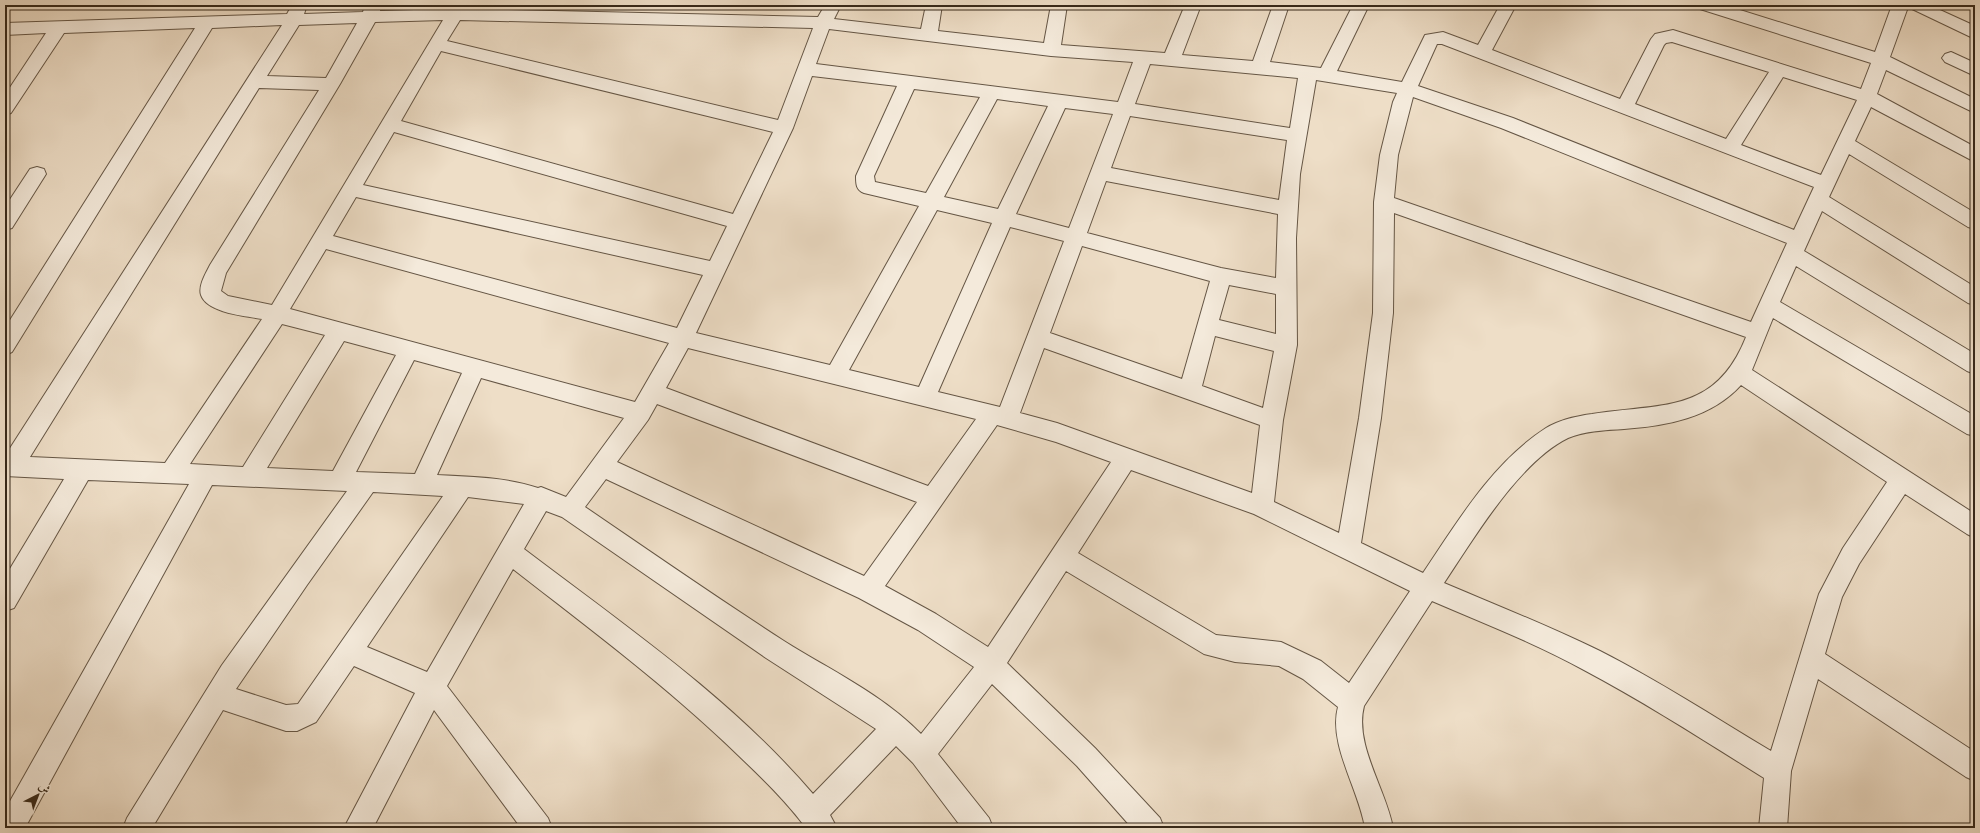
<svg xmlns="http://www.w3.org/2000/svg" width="1980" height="833" font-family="'IM FELL Great Primer',Amiri,serif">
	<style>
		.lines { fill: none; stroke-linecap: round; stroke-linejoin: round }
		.minor-casing { stroke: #655645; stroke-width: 2 }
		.minor { fill: #f4eadb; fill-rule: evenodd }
	</style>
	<rect width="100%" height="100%" fill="#eedec7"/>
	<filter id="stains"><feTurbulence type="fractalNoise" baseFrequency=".005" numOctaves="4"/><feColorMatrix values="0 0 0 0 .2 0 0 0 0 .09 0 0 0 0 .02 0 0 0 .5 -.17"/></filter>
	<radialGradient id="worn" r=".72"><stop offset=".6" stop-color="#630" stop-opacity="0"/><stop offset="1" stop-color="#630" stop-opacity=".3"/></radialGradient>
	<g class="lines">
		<defs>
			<path id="minor" d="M292 5H304L306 8 304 14 363 12 365 5H381L380 11 449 9 452 5H468L466 9 818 17 825 5H841L834 19 921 29 926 5H942L938 31 1044 43 1051 5H1067L1061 45 1165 53 1185 5H1201L1182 55 1253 61 1273 5H1289L1270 62 1321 68 1353 5H1369L1337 71 1402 82 1425 35 1443 32 1478 45 1500 5H1516L1492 50 1620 99 1651 39 1655 34 1673 30 1861 89 1871 63 1700 9 1698 5H1724L1875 52 1892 5H1929L1975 26V39L1908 7 1890 57 1975 99V113L1886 70 1877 94 1975 147V162L1871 107 1855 141 1975 213V229L1968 227 1849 154 1829 197 1975 287V305L1968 303 1822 211 1804 251 1975 354V374L1967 371 1796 266 1780 302 1975 416V436L1967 434 1773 318 1752 370 1975 514V538L1967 534 1905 494 1859 564 1842 597 1825 654 1975 752V781L1966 777 1818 679 1791 771 1787 828H1759L1764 778C1705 741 1646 703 1584 670 1535 643 1483 623 1432 601L1364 706C1354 745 1386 789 1393 828H1365C1359 790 1328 744 1338 707L1303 679 1279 666 1235 662 1204 654 1066 571 1007 663 1095 748 1160 818 1164 828H1132L1077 766 992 684 938 754 989 818 993 828H962L913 763 896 746 830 815 837 828H806C786 801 762 778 738 755 668 687 590 629 513 569L447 686 548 818 552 828H521L434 710 373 828H344L415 693 354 666 316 722 297 731H286L223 710 152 828H123L127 818 222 665 347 491 212 485 25 828H5V810L189 484 88 480 14 608 5 611V577L64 479 5 476V456L282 25 212 28 12 352 5 355V328L195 28 64 33 11 113 5 115V95L46 33 5 35V23L287 14ZM443 20 272 305 228 296 221 291 226 273 340 84 375 22ZM460 20 813 28 778 120 447 41ZM357 23 326 78 267 76 299 25ZM829 29 1051 56 1133 62 1118 102 816 64ZM1672 42 1769 72 1726 139 1635 104 1664 45 1666 43ZM1437 44H1442L1814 187 1794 230 1513 118 1418 86ZM441 51 773 132 733 214 401 121ZM1150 64 1298 78 1290 128 1135 104ZM812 76 897 86 856 176C856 184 856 190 864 193L919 206 830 365 696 333 793 128ZM1783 77 1857 100 1821 175 1741 145ZM1316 80 1397 93 1393 102 1380 155 1374 202 1373 313 1359 418 1339 533 1274 502 1283 420 1297 345 1296 238 1300 174ZM259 88 319 90 210 265C206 273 198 286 201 295 207 313 246 316 262 319L165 463 30 457ZM914 89 980 97 926 193 875 182 874 176ZM1413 97 1501 128 1787 243 1751 322 1394 198 1398 155ZM997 99 1048 106 998 209 944 197ZM1065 108 1113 114 1069 228 1016 214ZM1130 116 1287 140 1279 200 1111 168ZM394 132 727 226 710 261 363 185ZM1106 181 1278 214 1276 278 1221 268 1087 233ZM356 197 703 275 677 328 333 236ZM937 210 992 223 919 387 849 370ZM1394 213 1746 337C1715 415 1660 403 1592 414 1577 416 1559 420 1546 428 1492 463 1458 521 1423 573L1361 543 1381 418 1393 313ZM1010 227 1064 241 1000 407 938 392ZM1082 246 1210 281 1182 379 1050 333ZM326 249 669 343 635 402 290 309ZM1229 285 1276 294V334L1219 320ZM282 324 325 335 243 467 190 464ZM1215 336 1274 351 1263 408 1202 386ZM344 341 396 355 333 471 267 468ZM688 348 976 419 928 486 666 388ZM1044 348 1260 425 1252 493 1057 423 1020 413ZM414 360 462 373 415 474 356 472ZM481 378 624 418 566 497 541 487 538 488C506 477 471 477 437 475ZM1741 385 1887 482 1843 548 1819 594 1771 751C1714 717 1659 681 1600 651 1549 626 1496 605 1444 583 1474 538 1519 462 1568 438 1584 431 1607 430 1624 429 1666 426 1711 418 1741 385ZM657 404 917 502 864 576 617 462 648 420ZM997 425 1056 442 1111 462 988 647 936 614 885 586ZM1131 470 1254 514 1410 591 1349 683 1321 661 1281 642 1216 635 1078 553ZM606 479 859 598 918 630 974 667 921 734C882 694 830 670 784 641 717 598 651 552 585 507ZM373 492 443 496 298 704 286 705 236 689 307 585ZM468 497 524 504 427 672 367 647ZM546 511 562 517 766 658 876 729 813 794C731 698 624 625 524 549Z
				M1951 52 1975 63V76L1945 62 1942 58 1945 54Z
				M37 167 44 169 46 174 12 228 5 230V207L30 169Z"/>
		</defs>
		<use href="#minor" class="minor-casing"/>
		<use href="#minor" class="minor"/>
	</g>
	<rect width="1980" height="833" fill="none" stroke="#eedec7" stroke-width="20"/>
	<rect x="6" y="6" width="1968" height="821" fill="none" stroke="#37291a" stroke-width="2"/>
	<rect x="10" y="10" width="1960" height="813" fill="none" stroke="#37291a"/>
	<g transform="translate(38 795) rotate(42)" stroke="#f4eadb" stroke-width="3" paint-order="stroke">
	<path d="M0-3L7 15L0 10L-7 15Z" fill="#37291a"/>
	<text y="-6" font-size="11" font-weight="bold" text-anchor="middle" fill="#37291a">ش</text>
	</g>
	<rect width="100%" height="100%" filter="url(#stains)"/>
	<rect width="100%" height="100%" fill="url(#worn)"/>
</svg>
